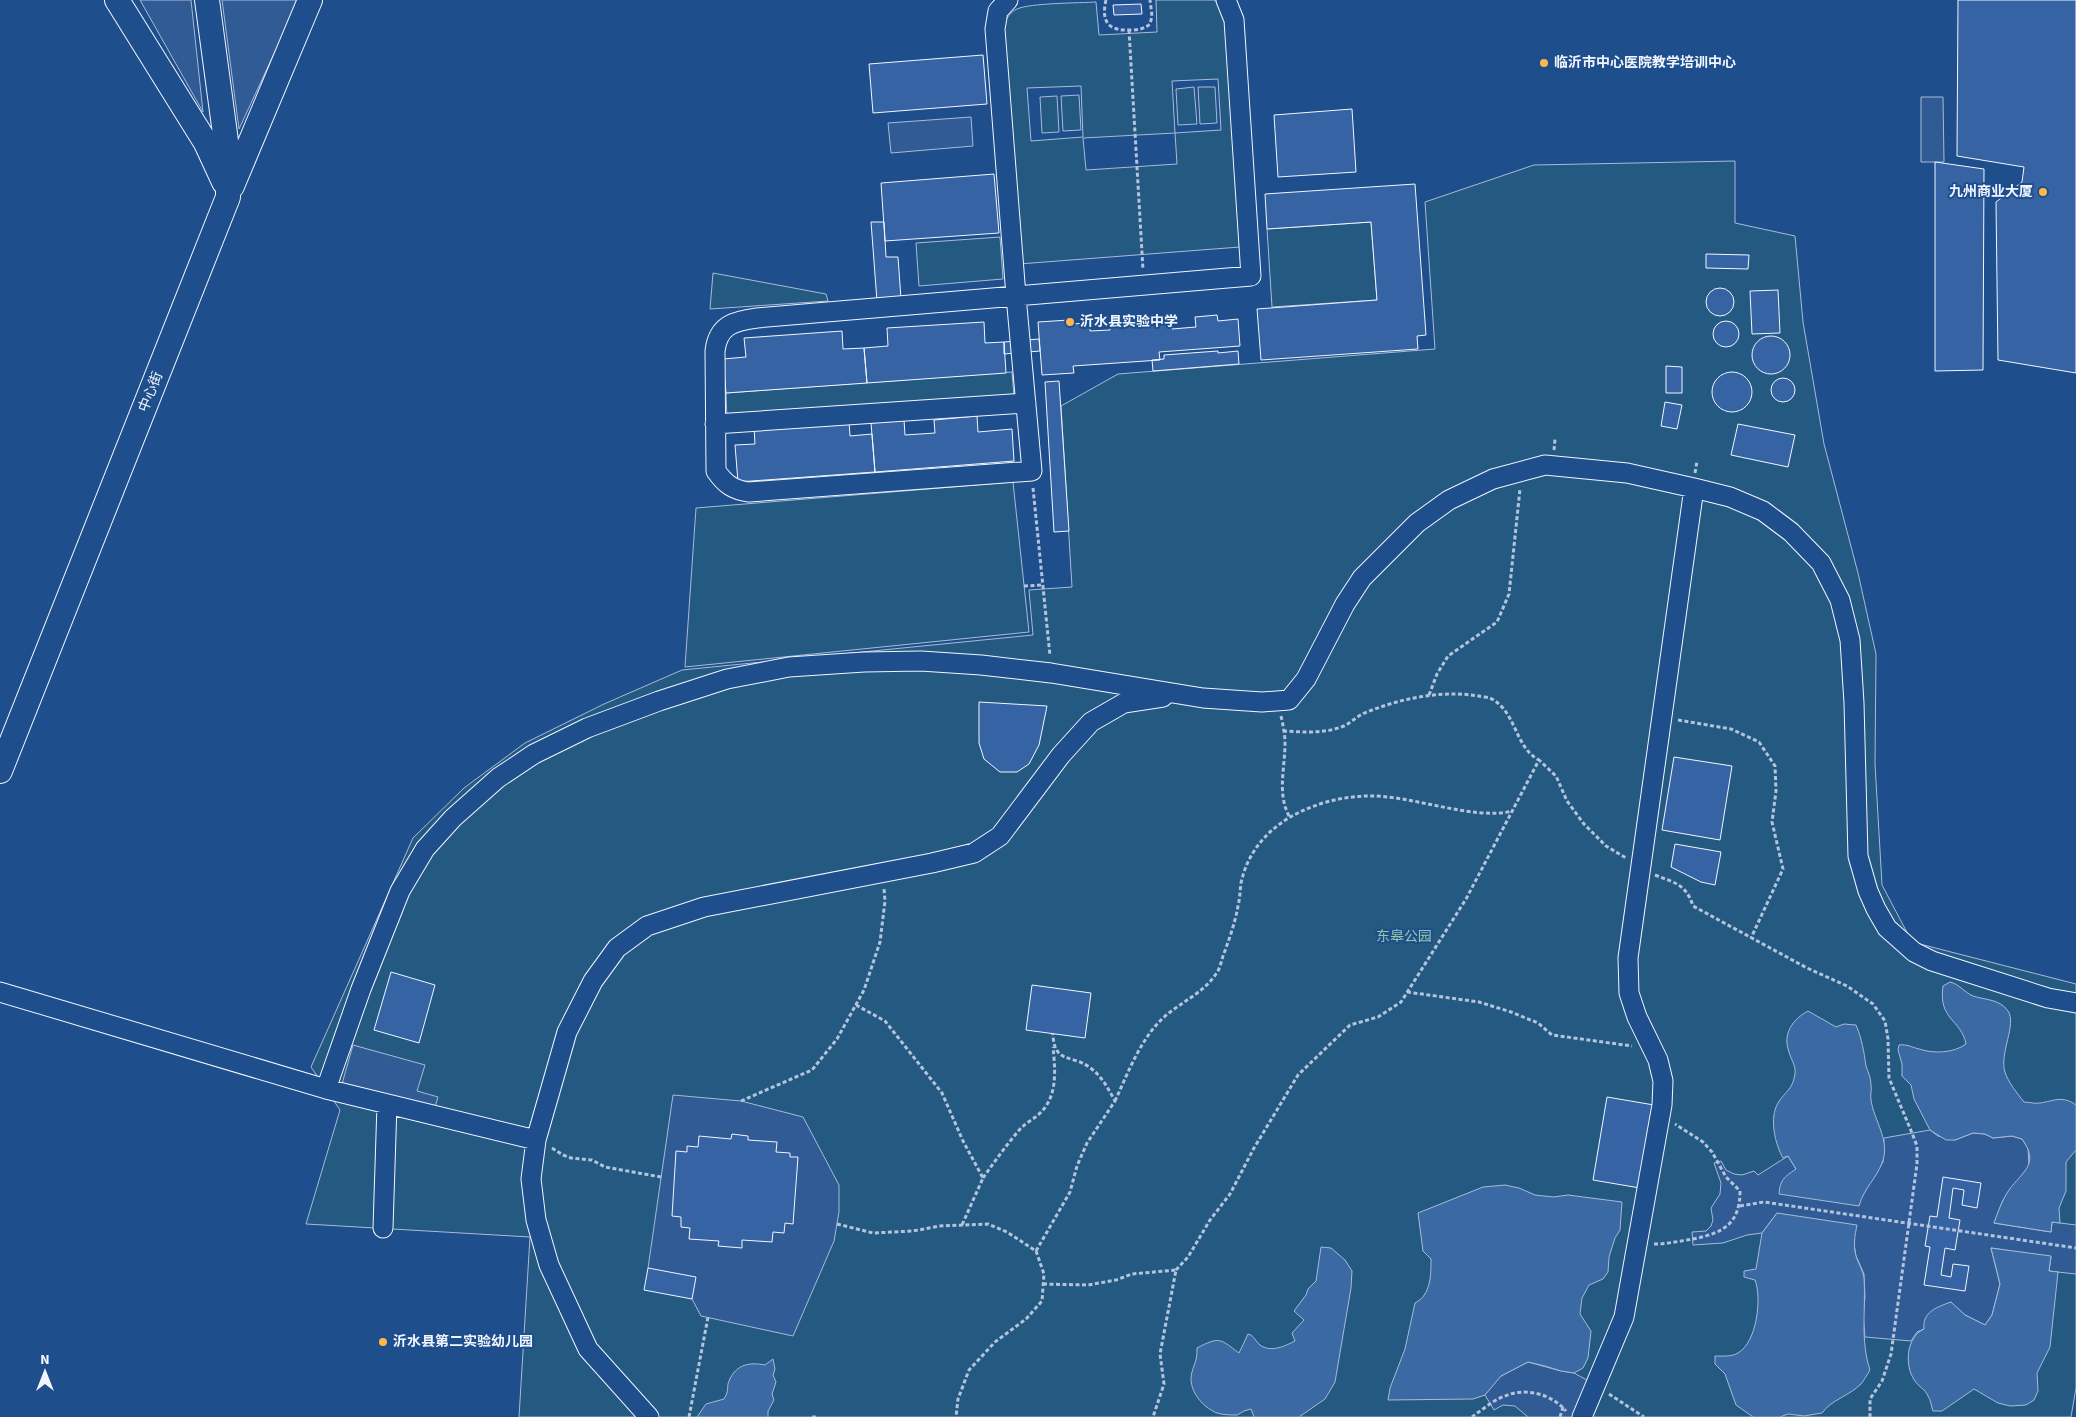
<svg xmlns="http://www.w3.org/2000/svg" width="2076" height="1417" font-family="'Source Sans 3','Noto Sans SC',sans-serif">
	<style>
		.green { fill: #245a82; stroke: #a8bbd7; fill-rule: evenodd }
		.parking { fill: #305b95; stroke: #a8bbd7 }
		.water { fill: #3b69a3; stroke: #a8bbd7 }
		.building { fill: #3563a3; stroke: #f2f6ff }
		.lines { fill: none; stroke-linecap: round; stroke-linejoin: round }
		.minor-casing { stroke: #f2f6ff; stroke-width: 21 }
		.major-casing { stroke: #f2f6ff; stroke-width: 26 }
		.path { stroke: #b3c4dc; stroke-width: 3; stroke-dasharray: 4 2.5; stroke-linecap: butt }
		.minor { stroke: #1f4e8c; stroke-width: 19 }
		.major { stroke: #1f4e8c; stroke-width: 24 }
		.poi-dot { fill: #ffb74d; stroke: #1f4e8c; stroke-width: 2 }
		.labels { text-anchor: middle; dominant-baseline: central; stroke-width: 4; stroke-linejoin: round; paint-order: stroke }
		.poi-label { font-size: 14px; font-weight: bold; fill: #f2f6ff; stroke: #1f4e8c; text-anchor: start }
		.street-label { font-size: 14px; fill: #f2f6ff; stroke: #1f4e8c }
		.park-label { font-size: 14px; fill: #97c8a6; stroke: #1f4e8c }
	</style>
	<rect width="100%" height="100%" fill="#1f4e8c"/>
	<path class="green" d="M1156 0H1214L1219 4 1225 15 1240 247 1019 264 1004 24C1007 18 1010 12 1017 9 1030 3 1079 3 1096 2L1099 35 1157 32ZM1218 79 1221 130 1175 133 1172 81ZM1081 86 1083 137 1031 141 1027 88ZM1175 133 1177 164 1086 170 1083 138Z
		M1194 87 1197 124 1178 125 1176 89Z
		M1198 87H1215L1217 123 1200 124Z
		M1079 95 1081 130 1063 131 1061 96Z
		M1057 96 1059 132 1042 133 1040 97Z
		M1735 161V223L1795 236 1803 322 1824 444 1858 573 1876 654 1875 764 1882 885 1912 942 2076 984V1388L2071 1417H519L530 1237 306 1224 340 1110 311 1067 413 838 464 788 525 743 604 704 682 670 1033 635 1029 590 1072 587 1061 406 1118 374 1435 349 1425 202 1534 165Z
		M1371 222 1377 300 1272 307 1267 229Z
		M1000 237 1003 279 919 286 916 243Z
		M713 273 826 294 828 301 710 309Z
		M1012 372 1014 397 727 418 726 393Z
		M1013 482 1029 632 685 667 696 508Z"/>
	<path class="parking" d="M140 0H191L203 112Z
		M222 0H299L239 129Z
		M1921 97H1943L1944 162H1921Z
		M971 117 973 146 891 153 888 123Z
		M353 1045 425 1065 417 1091 438 1097 434 1110 342 1084Z
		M673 1095 741 1101 803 1117 839 1185V1212L834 1241 793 1336 701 1316 692 1299 648 1268Z
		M1930 1130 1938 1136 1955 1140 1973 1133 1985 1134 1993 1138 2012 1136 2022 1139 2028 1148 2029 1166 2003 1200 1994 1223 2051 1232 2052 1222 2076 1225V1274L2049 1271 2051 1257 1991 1248 2000 1284 1992 1315 1985 1325 1965 1315 1950 1302 1924 1329 1917 1332 1911 1341 1865 1337 1863 1315 1865 1297 1864 1274 1856 1256 1854 1244 1777 1213 1762 1233 1747 1235 1723 1243 1693 1245 1692 1232 1706 1231 1711 1226 1713 1220 1711 1208 1720 1194 1721 1183 1714 1163 1721 1161 1726 1170 1734 1174 1742 1175 1754 1171 1758 1175 1788 1156 1796 1169 1862 1195 1883 1162 1884 1138Z
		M1528 1362 1561 1371 1574 1373 1596 1385 1582 1417H1528L1515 1406 1503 1405 1494 1410 1485 1395 1491 1386 1501 1376Z"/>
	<path class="water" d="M1950 982C1959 984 1964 992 1973 996 1985 1000 2000 999 2008 1011 2017 1024 1999 1054 2005 1072 2008 1082 2017 1093 2024 1102 2029 1102 2035 1104 2040 1103 2054 1101 2062 1095 2076 1105V1150L2066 1162V1191L2059 1208 2060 1223 2052 1222 2051 1232 1994 1223C1998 1212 2002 1200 2009 1190 2023 1171 2040 1164 2022 1139L2012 1136 1993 1138 1985 1134 1973 1133 1955 1140H1946L1930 1130 1914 1099 1911 1085 1902 1076V1064L1898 1050 1899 1045C1907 1044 1911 1047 1919 1049 1934 1054 1954 1053 1966 1044 1961 1019 1938 1020 1943 986Z
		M1808 1011 1836 1027 1844 1024 1856 1025C1862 1039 1864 1052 1866 1066 1868 1072 1871 1078 1871 1085 1872 1090 1870 1095 1871 1100 1874 1121 1891 1141 1882 1163 1876 1179 1864 1188 1859 1206L1779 1194C1780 1180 1784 1177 1796 1169L1788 1156 1783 1158C1775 1144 1769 1118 1778 1103 1786 1090 1792 1091 1795 1074 1796 1065 1791 1060 1789 1052 1782 1034 1793 1019 1808 1011Z
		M1505 1185 1519 1188 1535 1195 1553 1197 1568 1195 1622 1202 1620 1230 1615 1238 1609 1257 1608 1272 1603 1279 1589 1285 1582 1298 1580 1314 1591 1331 1588 1358 1583 1368 1574 1373 1561 1371 1545 1366 1528 1362 1501 1376 1485 1395 1473 1399 1388 1400 1390 1388 1405 1349 1415 1303C1431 1295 1431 1275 1431 1259L1423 1251 1418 1213 1483 1187Z
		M1777 1213 1857 1225C1855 1235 1853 1245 1856 1256 1858 1263 1863 1270 1864 1278 1866 1309 1860 1340 1870 1370 1867 1375 1864 1380 1861 1384 1849 1396 1831 1400 1822 1413L1804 1416 1788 1414 1780 1417H1753L1736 1405 1725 1374 1715 1364V1356C1722 1356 1731 1357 1738 1353 1757 1342 1762 1298 1755 1280L1744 1277V1271L1756 1269 1762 1233Z
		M1321 1247 1331 1248 1345 1260 1352 1271 1351 1288 1335 1382 1325 1399 1299 1417H1254L1251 1409 1244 1411 1237 1415C1231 1415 1223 1415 1217 1413 1202 1407 1187 1389 1192 1372 1195 1361 1197 1362 1197 1348 1220 1336 1220 1339 1239 1353L1248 1334C1255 1336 1255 1341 1260 1345 1271 1353 1285 1346 1295 1341L1292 1333 1304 1320 1294 1311 1306 1295 1308 1289 1316 1281Z
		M1991 1248 2051 1256 2049 1271 2058 1272 2050 1347 2037 1373 2038 1391 2034 1400 2026 1405 2010 1406 1998 1403 1974 1389 1942 1411H1933C1931 1406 1931 1400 1928 1396 1926 1390 1918 1386 1915 1381 1904 1366 1906 1337 1924 1329 1922 1312 1937 1307 1951 1302L1965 1315 1985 1325 1992 1315 2000 1284Z
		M773 1359 775 1369 773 1375 776 1382 772 1394 774 1400 768 1411V1417H697L706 1404 724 1399C730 1389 726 1388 729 1381 736 1364 750 1362 765 1365Z"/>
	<path class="building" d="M1958 0H2076V373L1998 360 1996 202 2022 182 2024 167 1957 156Z
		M1141 4 1142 14 1114 15 1113 5Z
		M983 55 987 104 873 113 869 64Z
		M1352 109 1356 172 1278 177 1274 115Z
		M1935 162 1984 169 1983 370 1935 371Z
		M994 174 999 233 885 241 881 183Z
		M1415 184 1426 335 1417 336 1418 349 1261 360 1257 309 1377 300 1371 222 1267 229 1265 194Z
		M871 222H884L886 257H898L901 299 877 301Z
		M1706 254 1749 255 1748 269 1706 268Z
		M1706 302a14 14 0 1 1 28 0a14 14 0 1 1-28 0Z
		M1778 290 1780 333 1752 334 1750 291Z
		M1217 315 1218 321 1238 319 1240 346 1159 352 1160 360 1073 366 1074 373 1042 375 1038 322 1069 320 1070 324 1090 323V331L1110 330 1109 321 1132 319V324L1151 323V318L1171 316 1172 329 1196 327 1195 317Z
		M1713 334a13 13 0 1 1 26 0a13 13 0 1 1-26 0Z
		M984 322 985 343 1004 342 1006 373 867 383 864 348 888 346 887 328Z
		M842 331 843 349 864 348 867 383 726 393 723 359 746 357 744 338Z
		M1752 355a19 19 0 1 1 38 0a19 19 0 1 1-38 0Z
		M1039 339 1040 351 1004 354V342Z
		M1218 351V353L1238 351 1239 364 1153 371 1152 360 1164 359V355Z
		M1666 366 1682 367V393H1666Z
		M1712 392a20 20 0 1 1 40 0a20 20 0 1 1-40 0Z
		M1771 390a12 12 0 1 1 24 0a12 12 0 1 1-24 0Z
		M1059 381 1069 531 1054 532 1045 382Z
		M1665 402 1682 405 1677 429 1661 426Z
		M977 416 978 432 1012 429 1014 461 875 472 871 423 904 420 905 435 935 433 934 420Z
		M849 421 850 436 872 434 875 472 738 482 735 445 755 444 754 428Z
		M1738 424 1795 435 1788 467 1731 455Z
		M979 702 1047 706 1039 745 1029 764 1017 772H1000L984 759 979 743Z
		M1674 757 1732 766 1720 840 1662 830Z
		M1675 844 1721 852 1715 885 1701 882 1671 867Z
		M391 972 435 985 419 1043 374 1030Z
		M1032 985 1091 993 1085 1038 1026 1030Z
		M1607 1097 1654 1105 1640 1188 1593 1180Z
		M732 1134 748 1136V1140L777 1142 776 1152 790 1153V1157H798L793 1224 785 1223 784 1233 773 1232 772 1242 742 1240V1248L718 1246 719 1241 689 1239 690 1228 681 1227V1217L672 1216 676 1151 687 1152V1146L698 1147 699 1136 731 1139Z
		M1943 1177 1981 1183 1977 1208 1962 1205 1964 1190 1953 1188 1949 1218 1960 1220 1955 1250 1945 1248 1941 1275 1951 1277 1953 1264 1969 1266 1965 1291 1924 1285 1930 1247 1925 1246 1930 1216 1937 1217Z
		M648 1268 696 1277 692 1299 644 1290Z"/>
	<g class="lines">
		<defs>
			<path id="minor" d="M1008 0 998 11 995 29 1016 296 1251 276 1234 20 1226 0
				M1016 296 1032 471 749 492C733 490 725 484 716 471L715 351C718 325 734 321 757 318Z
				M715 424 1026 403
				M1694 488 1730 497 1763 511 1791 532 1821 563 1840 600 1850 640 1854 703 1858 856 1868 891 1876 909 1887 928 1914 952 1932 961 2048 998 2076 1003
				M0 992 326 1089 536 1140 567 1032 593 981 617 948 647 926 704 907 932 863 974 853 1000 836 1061 755 1091 722 1124 703 1163 697
				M326 1089 361 989 400 891 425 849 453 818 498 778 534 754 587 728 659 701 727 679 789 667 864 662 921 661 981 665 1051 673 1203 698 1262 702 1289 700 1306 679 1345 604 1362 578 1417 523 1449 500 1493 479 1545 465 1627 473 1694 488 1628 958 1629 993 1637 1017 1658 1060 1663 1081 1662 1105 1624 1317 1582 1417
				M536 1140 531 1179 536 1220 549 1265 588 1349 649 1417
				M383 1228 387 1104"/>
			<path id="major" d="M117 0 206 143 224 182
				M232 186 310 0
				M0 771 228 197V156L207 0"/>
		</defs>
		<use href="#minor" class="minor-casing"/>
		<use href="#major" class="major-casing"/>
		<path class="path" d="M1106 0C1101 22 1108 31 1131 30 1138 30 1144 29 1150 24L1152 16 1150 0
			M1129 30 1143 270
			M1554 450 1555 439
			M1695 473 1697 461
			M1033 488 1050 656
			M1024 586 1042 585
			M1429 695 1437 674 1448 656 1497 622 1509 594 1520 489
			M1281 716C1283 725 1285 734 1285 743 1285 769 1277 793 1289 816
			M1678 720 1731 729 1759 742 1775 766 1776 791 1772 822 1783 869 1751 938
			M1283 731C1304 732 1324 734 1344 726 1352 722 1358 715 1367 712 1402 698 1442 690 1479 696 1482 697 1487 697 1490 698 1517 711 1514 747 1539 760
			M1655 875C1675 883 1686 884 1693 906L1807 968 1847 986 1873 1004 1885 1021 1888 1039 1889 1078 1912 1133 1917 1146V1164L1891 1354 1882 1381 1870 1399V1417
			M1407 992 1479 1002 1511 1012 1538 1023 1552 1035 1632 1046
			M856 1005 885 1021 942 1093 963 1141 983 1178 962 1225
			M741 1101 812 1070 837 1039 864 990 880 942 885 901 884 889
			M1115 1101C1127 1075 1139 1043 1159 1022 1177 1003 1201 996 1216 974 1220 969 1221 962 1223 956 1229 940 1235 923 1238 906 1240 898 1240 891 1241 883 1253 826 1310 799 1364 796 1412 794 1470 821 1513 811
			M552 1148 563 1155 571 1158 592 1160 605 1167 661 1177
			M983 1178C995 1161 1007 1144 1021 1128 1027 1122 1036 1118 1042 1111 1058 1094 1055 1068 1053 1047
			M1740 1206 1764 1202 2076 1248
			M837 1224 873 1233 913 1231 940 1226 988 1224 1007 1232 1036 1251 1044 1274 1042 1301 1026 1319 995 1342 969 1370 958 1399 956 1417
			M1654 1244C1667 1244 1680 1241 1693 1239 1723 1233 1740 1224 1740 1191L1726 1177 1712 1152 1703 1142 1675 1124
			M1036 1251 1070 1192 1077 1166 1087 1143 1115 1101C1108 1088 1101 1075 1089 1067 1071 1054 1054 1064 1053 1034
			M1176 1270 1188 1257 1210 1220 1230 1194 1254 1148 1298 1075 1350 1025 1378 1017 1401 1002 1466 899 1539 760 1556 776 1567 801 1584 824 1606 846 1626 858
			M1043 1284 1088 1285 1116 1280 1132 1274 1176 1270 1160 1354 1164 1384 1153 1417
			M1609 1394 1644 1417
			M689 1417 708 1317
			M812 1417H818
			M1472 1417C1482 1410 1493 1400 1505 1396 1525 1387 1552 1394 1566 1411
			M1560 1417 1563 1407"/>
		<use href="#minor" class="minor"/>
		<use href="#major" class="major"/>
	</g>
	<g class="poi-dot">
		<circle cx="1544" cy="63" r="5"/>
		<circle cx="2043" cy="192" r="5"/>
		<circle cx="1070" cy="322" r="5"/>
		<circle cx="383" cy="1342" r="5"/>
	</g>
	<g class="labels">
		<g class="poi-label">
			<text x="1554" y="63">临沂市中心医院教学培训中心</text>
			<text x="2033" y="192" text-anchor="end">九州商业大厦</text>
			<text x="1080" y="322">沂水县实验中学</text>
			<text x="393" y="1342">沂水县第二实验幼儿园</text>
		</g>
		<g class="street-label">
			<text transform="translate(151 392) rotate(-68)">中心街</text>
		</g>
		<g class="park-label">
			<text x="1404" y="937">东皋公园</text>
		</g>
	</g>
	<g transform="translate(45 1372)" stroke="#1f4e8c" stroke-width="4" paint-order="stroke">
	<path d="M0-4L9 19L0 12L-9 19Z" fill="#f2f6ff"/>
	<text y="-8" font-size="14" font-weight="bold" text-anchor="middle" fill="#f2f6ff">N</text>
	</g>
</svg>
